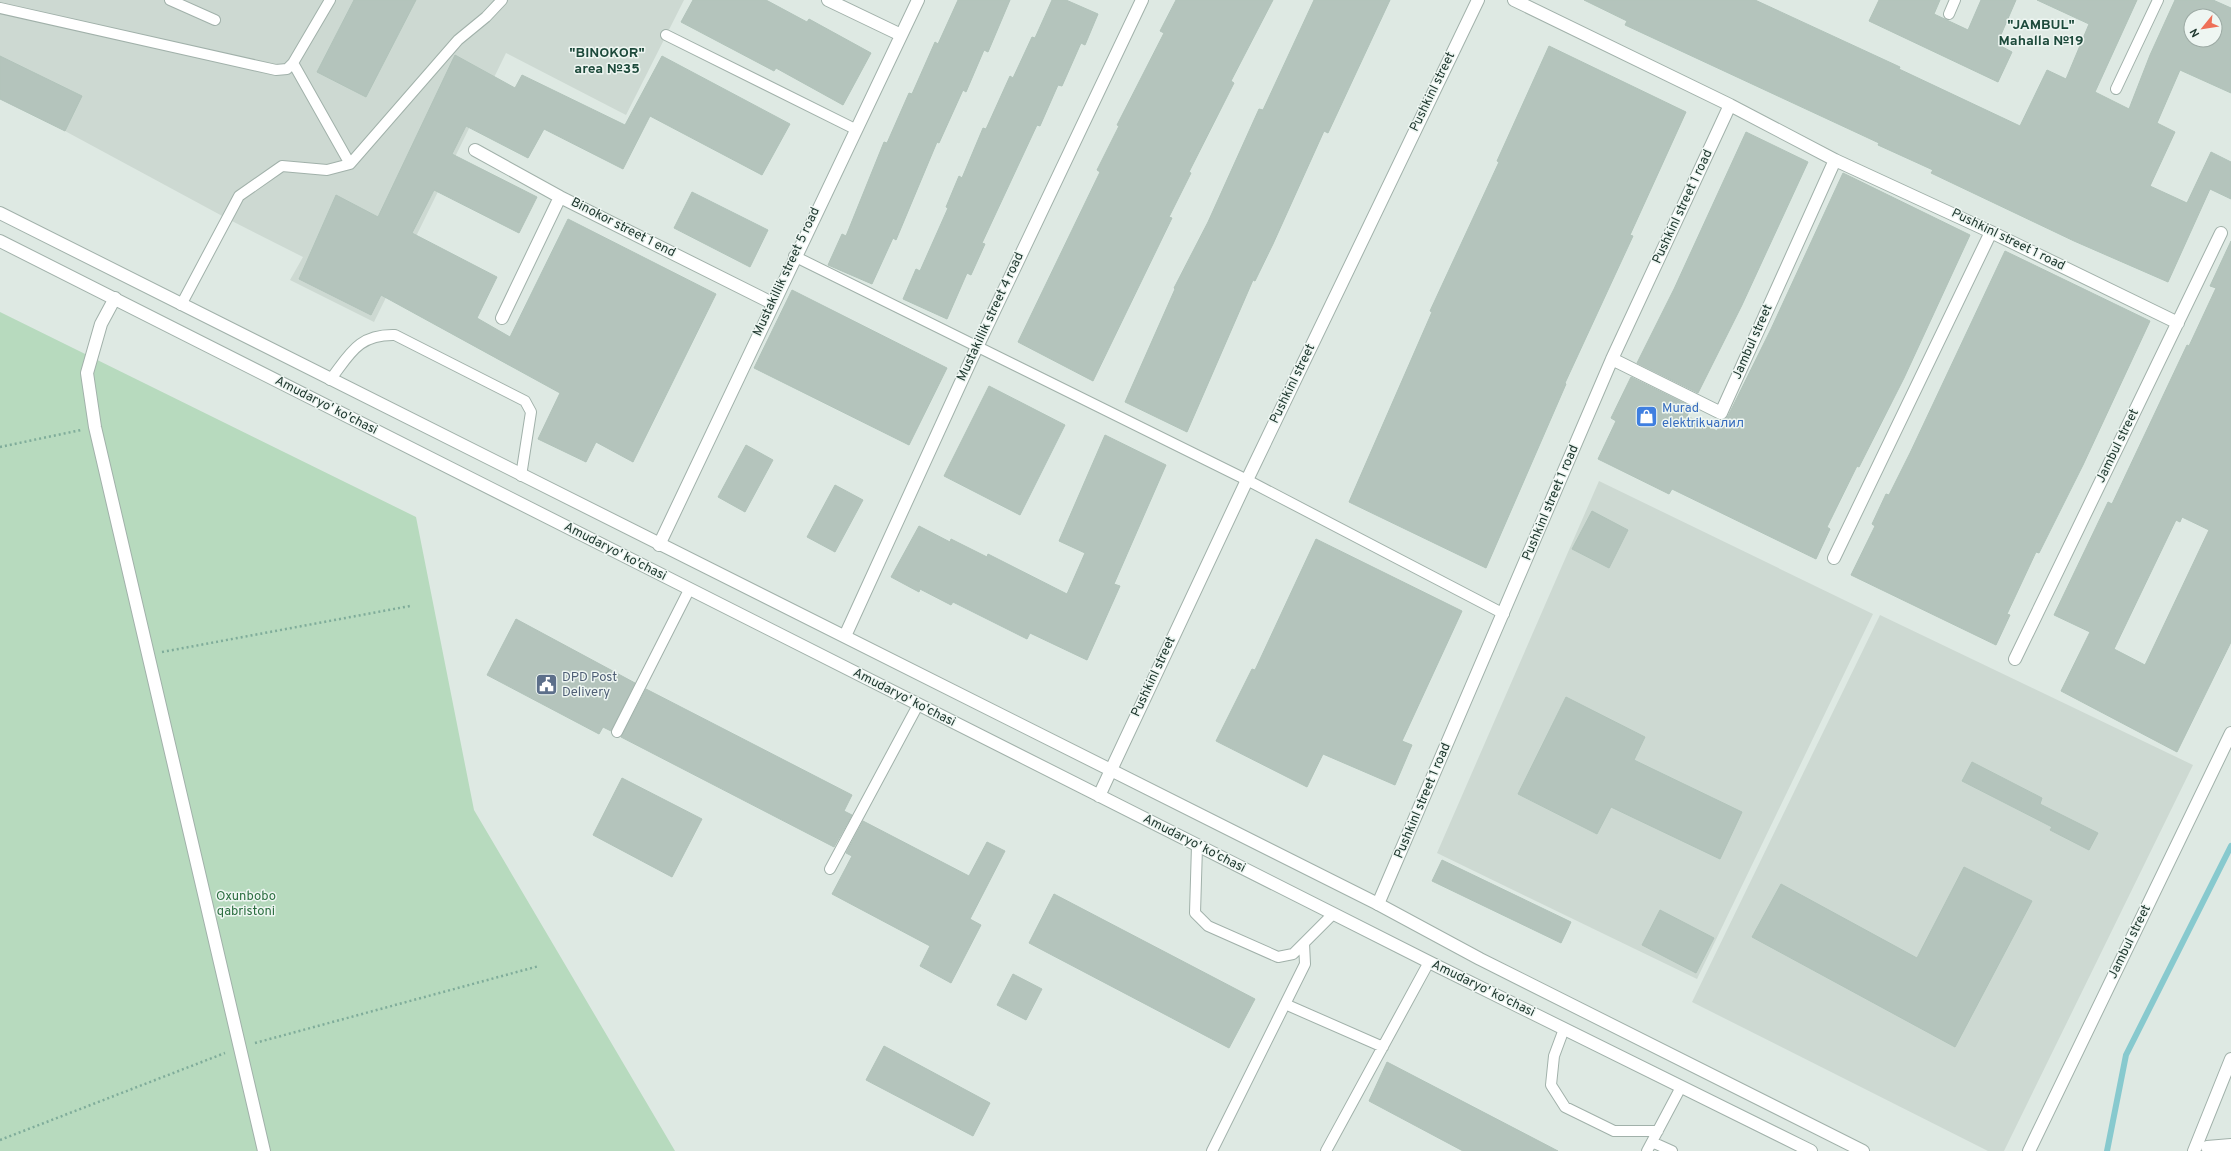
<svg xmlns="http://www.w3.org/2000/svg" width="2231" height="1151" font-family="Overpass,sans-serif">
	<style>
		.built { fill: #cdd9d2 }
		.green { fill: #b7dabe }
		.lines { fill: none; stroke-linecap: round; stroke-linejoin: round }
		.stream { stroke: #87c9ce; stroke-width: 6 }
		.building { fill: #b4c4bc; stroke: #b1c3ba; fill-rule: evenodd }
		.service-casing { stroke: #a1b1aa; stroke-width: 12 }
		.pedestrian-casing { stroke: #a1b1aa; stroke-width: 14 }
		.minor-casing { stroke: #a1b1aa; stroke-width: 14 }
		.tertiary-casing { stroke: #a1b1aa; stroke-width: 14 }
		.path { stroke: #7fac9a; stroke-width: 2.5; stroke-dasharray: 2 3; stroke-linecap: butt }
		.service { stroke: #fff; stroke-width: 10 }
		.pedestrian { stroke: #fff; stroke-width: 12 }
		.minor { stroke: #fff; stroke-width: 12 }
		.tertiary { stroke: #fff; stroke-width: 12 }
		.labels { text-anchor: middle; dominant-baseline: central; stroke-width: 3; stroke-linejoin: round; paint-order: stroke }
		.street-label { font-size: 13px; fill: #203930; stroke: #eef6f2 }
		.shop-label { font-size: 13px; fill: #366cbe; stroke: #eef6f2; text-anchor: start }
		.service-label { font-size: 13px; fill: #4e5e75; stroke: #eef6f2; text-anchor: start }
		.park-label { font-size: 13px; fill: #2c6e40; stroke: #eef6f2 }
		.neighbourhood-label { font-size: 14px; font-weight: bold; fill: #1d4a3b; stroke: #eef6f2 }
	</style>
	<rect width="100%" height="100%" fill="#dee9e3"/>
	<path class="built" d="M0 0H684L626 115 506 53 374 322 290 280 303 257 226 218 65 131 0 99Z
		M1599 481 1873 614 1697 979 1437 853Z
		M1880 615 2193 765 2004 1151H1988L1692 1002Z"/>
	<path class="green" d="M0 312 416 517 474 810 675 1151H0Z"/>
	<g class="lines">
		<path class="stream" d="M2107 1151 2126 1055 2231 846"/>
	</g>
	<path class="building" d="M354 0H416L366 97 317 72Z
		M693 0H766L807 22 809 19 871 53 843 105 776 68 774 71 681 22Z
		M958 0H1010L988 52 984 50 966 92 963 90 939 143 937 142 896 240 893 238 872 284 828 265 842 234 846 236 884 142 887 143 909 93 912 94 935 42 938 44Z
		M1052 0H1066L1098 14 1085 45 1081 43 1062 86 1058 85 1040 126 1037 125 982 243 985 244 971 275 967 273 947 319 903 299 916 269 920 271 948 208 946 207 959 176 962 178 983 128 986 129 1010 76 1013 78 1032 37 1035 38Z
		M1176 0H1273L1231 81 1234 83 1189 172 1191 173 1169 217 1172 218 1093 381 1018 342 1100 172 1097 170 1119 126 1117 125 1164 33 1160 31Z
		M1314 0H1390L1328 133 1324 131 1273 244 1255 281 1253 280 1187 432 1125 402 1175 289 1174 288 1208 222 1259 109 1263 110Z
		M1584 0H1755L1900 67 1899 69 2020 126 2047 70 2066 79 2089 24 2037 0H2137L2095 92 2129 109 2150 55 2175 0H2213L2231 8V93L2180 70 2157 123 2175 132 2150 186 2187 203 2211 152 2231 162V199L2210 189 2168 282 2074 241 1931 173 1933 170 1878 145 1879 143 1625 25 1627 21ZM2191 16H2215V40H2191Z
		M1879 0H1940L1934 14 1968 30 1981 0H2016L1997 44 2012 52 1998 82 1869 21Z
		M1549 46 1686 112 1630 235 1633 236 1565 383 1566 384 1486 568 1349 502 1432 312 1430 311 1499 162 1497 161Z
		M455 55 515 88 522 75 625 125 662 56 790 124 762 175 650 116 623 169 544 129 528 158 466 126 452 154 537 197 519 233 434 190 412 233 497 277 477 318 510 337 568 219 716 294 633 462 596 442 586 462 538 439 560 393 381 295 371 315 299 279 336 195 378 217Z
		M0 56 82 96 65 131 0 99Z
		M1746 132 1808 162 1742 305 1698 393 1637 363 1674 289Z
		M1843 173 1970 235 1904 378 1859 467 1857 466 1827 527 1830 529 1816 559 1672 489 1669 494 1598 459 1616 421 1611 418 1631 377 1692 407 1687 416 1717 431 1722 420 1728 416 1771 329Z
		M692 192 768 230 750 267 674 228Z
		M2231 241V642L2177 752 2061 691 2090 632 2054 615 2108 502 2112 504 2187 345 2189 346 2216 288 2210 286ZM2182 517 2209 530 2145 665 2114 649 2176 520 2180 522Z
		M2005 251 2150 321 2083 465 2039 553 2036 552 2007 614 2010 615 1996 645 1851 575 1875 526 1872 524 1886 494 1889 495 1910 453Z
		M792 290 947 368 909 445 754 368Z
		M989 386 1065 425 1020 515 944 476Z
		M1105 435 1166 465 1114 584 1120 586 1087 660 1030 633 1027 639 953 602 951 605 920 589 919 592 891 577 919 526 950 542 951 539 987 557 988 554 1067 594 1085 553 1059 541Z
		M746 445 773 460 745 512 718 497Z
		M835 485 863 500 835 552 807 537Z
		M1592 511 1628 530 1609 568 1572 549Z
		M1316 539 1462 611 1402 741 1412 745 1395 785 1323 754 1307 787 1216 741 1252 669 1255 670Z
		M516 619 635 683 611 731 603 727 599 734 487 675Z
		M646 689 852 795 844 811 852 815 834 847 621 737Z
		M1566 697 1645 737 1634 760 1742 812 1720 859 1611 807 1597 834 1518 794Z
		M1972 762 2042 798 2040 804 2098 833 2089 850 2050 830 2052 827 1962 781Z
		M622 778 702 819 672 877 593 835Z
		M863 821 969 876 987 842 1005 851 970 919 981 925 951 983 920 966 930 946 832 894 852 856 846 853Z
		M1442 860 1571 922 1561 943 1432 881Z
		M1964 867 2032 901 1955 1047 1752 937 1781 884 1917 958Z
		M1054 894 1255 999 1229 1048 1029 943Z
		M1660 910 1714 938 1696 973 1642 945Z
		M1013 974 1042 989 1026 1020 997 1005Z
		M884 1046 990 1103 973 1136 866 1080Z
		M1387 1062 1558 1151H1463L1369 1101Z"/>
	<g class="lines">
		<defs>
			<path id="service" d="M170 0 215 20
				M0 8 276 70 287 69 293 63 330 0
				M1949 14 1955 0
				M666 35 855 129
				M293 63 350 164
				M2116 89 2158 0
				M794 256 1247 480 1504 614
				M181 305 239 196 282 166 327 170 350 164 458 40 486 17 502 0
				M330 380C350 354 358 334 395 335L525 401 531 412 521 476
				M617 732 689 590
				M1197 846 1195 913 1208 926 1278 957 1293 954 1333 914
				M830 869 918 705
				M1285 1004 1383 1047
				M1564 1029 1554 1056 1551 1085 1565 1107 1614 1131H1658
				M1652 1142 1672 1151
				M1212 1151 1305 964 1304 943
				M1326 1151 1429 962
				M1647 1151 1681 1087"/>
			<path id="pedestrian" d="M115 298 101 324 87 373 95 427 264 1151"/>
			<path id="minor" d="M828 0 901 35
				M1514 0 1730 105 1835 160 1991 232 2178 323
				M475 150 560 197 772 303
				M502 318 560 197
				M1612 359 1721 413 1835 160
				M659 545 918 0
				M1834 558 1991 232
				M845 636 977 347 1142 0
				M2015 659 2221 233
				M1111 770 1247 480 1478 0
				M1378 904 1612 359 1730 105
				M2207 1147 2231 1145
				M2029 1151 2231 733"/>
			<path id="tertiary" d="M0 213 1378 904 1480 959 1863 1151
				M0 241 1429 962 1811 1151
				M1099 796 1111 770
				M2194 1151 2231 1059"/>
		</defs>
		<use href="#service" class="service-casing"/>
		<use href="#pedestrian" class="pedestrian-casing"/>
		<use href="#minor" class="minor-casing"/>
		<use href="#tertiary" class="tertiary-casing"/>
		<path class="path" d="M0 447 81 430
			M162 652 410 606
			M255 1043 539 966
			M0 1140 225 1053"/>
		<use href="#service" class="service"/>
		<use href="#pedestrian" class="pedestrian"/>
		<use href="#minor" class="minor"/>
		<use href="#tertiary" class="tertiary"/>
	</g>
	<defs>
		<symbol id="shop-square" viewBox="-11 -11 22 22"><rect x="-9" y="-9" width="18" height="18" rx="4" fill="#3f7fe0" stroke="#eef6f2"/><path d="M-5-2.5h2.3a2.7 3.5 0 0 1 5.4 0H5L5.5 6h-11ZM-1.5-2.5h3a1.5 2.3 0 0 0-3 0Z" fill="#fff"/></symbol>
		<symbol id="civic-square" viewBox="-11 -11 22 22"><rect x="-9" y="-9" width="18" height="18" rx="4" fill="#5c6f8a" stroke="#eef6f2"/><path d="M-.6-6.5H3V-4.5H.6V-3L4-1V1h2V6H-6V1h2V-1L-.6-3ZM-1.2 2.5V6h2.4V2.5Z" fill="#fff"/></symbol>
	</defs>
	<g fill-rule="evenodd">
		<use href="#shop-square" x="1634" y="404" width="25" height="25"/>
		<use href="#civic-square" x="534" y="672" width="25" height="25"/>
	</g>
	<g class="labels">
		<g class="street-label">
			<text transform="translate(1433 92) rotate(-64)">Pushkinl street</text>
			<text transform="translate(1683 207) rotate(-65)">Pushkinl street 1 road</text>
			<text transform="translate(623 228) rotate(27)">Binokor street 1 end</text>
			<text transform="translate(2008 240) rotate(26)">Pushkinl street 1 road</text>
			<text transform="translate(787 272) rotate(-65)">Mustakillik street 5 road</text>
			<text transform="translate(991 317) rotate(-65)">Mustakillik street 4 road</text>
			<text transform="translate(1753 342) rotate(-66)">Jambul street</text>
			<text transform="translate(1293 384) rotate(-64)">Pushkinl street</text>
			<text transform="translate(326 406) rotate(27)">Amudaryo' ko'chasi</text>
			<text transform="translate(2118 446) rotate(-64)">Jambul street</text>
			<text transform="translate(1551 503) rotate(-67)">Pushkinl street 1 road</text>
			<text transform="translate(615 552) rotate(27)">Amudaryo' ko'chasi</text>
			<text transform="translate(1154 677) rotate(-65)">Pushkinl street</text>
			<text transform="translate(904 698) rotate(27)">Amudaryo' ko'chasi</text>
			<text transform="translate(1423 801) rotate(-67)">Pushkinl street 1 road</text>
			<text transform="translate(1194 844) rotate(27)">Amudaryo' ko'chasi</text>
			<text transform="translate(2130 942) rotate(-64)">Jambul street</text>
			<text transform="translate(1483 989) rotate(26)">Amudaryo' ko'chasi</text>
		</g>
		<g class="shop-label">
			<text x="1662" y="409">Murad<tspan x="1662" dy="15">elektrikчалил</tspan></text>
		</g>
		<g class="service-label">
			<text x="562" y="678">DPD Post<tspan x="562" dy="15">Delivery</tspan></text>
		</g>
		<g class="park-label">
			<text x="246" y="897">Oxunbobo<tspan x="246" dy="15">qabristoni</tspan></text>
		</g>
		<g class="neighbourhood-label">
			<text x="2041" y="25">"JAMBUL"<tspan x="2041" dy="16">Mahalla №19</tspan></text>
			<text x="607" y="53">"BINOKOR"<tspan x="607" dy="16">area №35</tspan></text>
		</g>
	</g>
	<g transform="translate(2203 28) rotate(240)"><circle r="19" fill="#eef6f2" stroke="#9caaa4"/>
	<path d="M0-3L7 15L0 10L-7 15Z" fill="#ee7058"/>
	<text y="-6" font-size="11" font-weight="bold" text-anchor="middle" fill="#203930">N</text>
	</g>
</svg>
